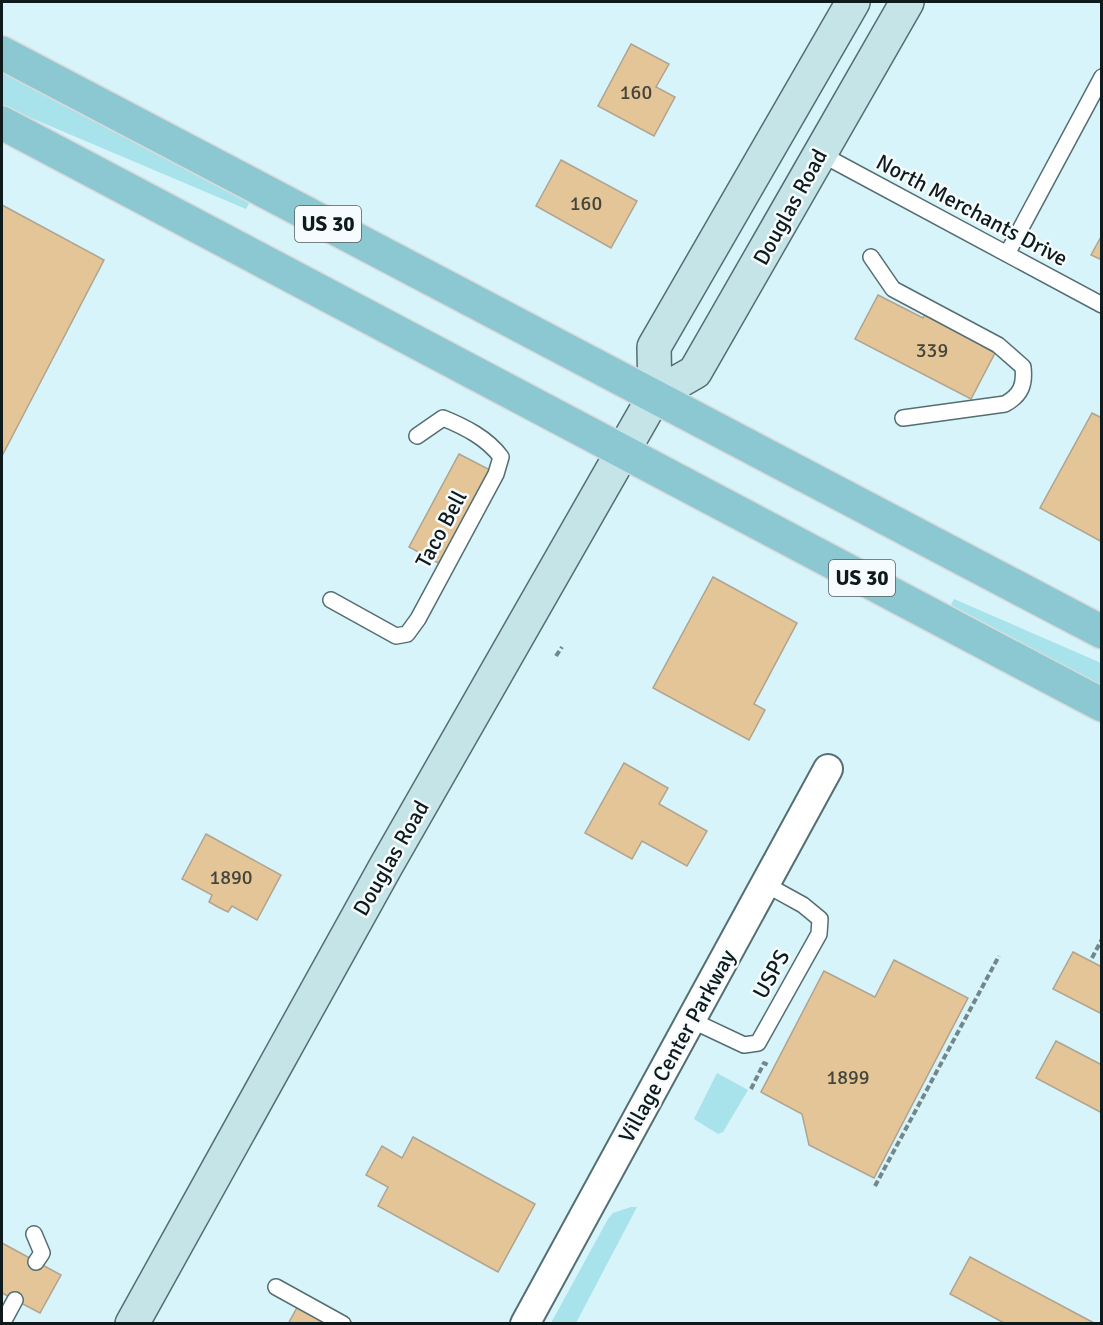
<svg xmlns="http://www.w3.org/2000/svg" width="1103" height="1325" font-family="Signika,sans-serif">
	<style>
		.green { fill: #a8e2eb }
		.building { fill: #e4c597; stroke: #b0a390; stroke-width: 1.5 }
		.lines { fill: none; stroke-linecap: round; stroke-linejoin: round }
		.lane-casing { stroke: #546e72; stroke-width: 18 }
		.street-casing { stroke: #546e72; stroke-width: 32 }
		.secondary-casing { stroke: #546e72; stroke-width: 36 }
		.primary-casing { stroke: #d9dadb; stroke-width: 36 }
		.path { stroke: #73878b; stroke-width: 4; stroke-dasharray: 6 3; stroke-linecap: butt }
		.lane { stroke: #fff; stroke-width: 15 }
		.street { stroke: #fff; stroke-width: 28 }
		.secondary { stroke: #c5e4e8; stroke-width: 33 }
		.primary { stroke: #8bc8d1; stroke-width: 33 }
		.labels { text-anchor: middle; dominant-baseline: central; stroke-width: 5; stroke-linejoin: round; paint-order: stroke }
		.number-label { font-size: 20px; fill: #44453b }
		.shield { fill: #f6fcfd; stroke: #545e60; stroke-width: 1.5 }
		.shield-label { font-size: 21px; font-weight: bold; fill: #0f1a1c }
		.street-label { font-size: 22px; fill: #0f1a1c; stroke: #f6fcfd }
	</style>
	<rect width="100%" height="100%" fill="#d6f4f9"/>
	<path class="green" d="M2 72 249 203 246 209 10 109 2 104Z
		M954 599 1101 663V685L951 605Z
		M717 1073 748 1090 723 1132 718 1134 694 1119Z
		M631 1207H637L576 1323H551L608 1219 613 1213Z"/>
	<path class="building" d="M631 44 669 64 656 87 675 97 654 136 598 106Z
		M561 160 637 201 611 248 536 206Z
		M2 205 104 260 2 456Z
		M1102 235V260L1091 255Z
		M878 295 923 318 926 312 984 342 982 346 995 353 971 399 855 339Z
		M1092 413 1102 418V542L1040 508Z
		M459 454 492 471 442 565 409 547Z
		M713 577 797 623 754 704 765 710 749 740 653 688Z
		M624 763 668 788 659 804 707 831 687 866 642 841 632 859 585 833Z
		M206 834 281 875 257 920 232 906 228 912 218 907 209 902 212 895 182 879Z
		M1073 952 1102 967V1014L1053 989Z
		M894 960 968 998 874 1178 809 1145 802 1114 761 1092 824 971 875 997Z
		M1056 1041 1102 1065V1113L1036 1078Z
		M413 1137 535 1204 498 1272 378 1206 388 1187 366 1175 382 1146 402 1158Z
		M2 1243 61 1275 40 1313 2 1293Z
		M970 1257 1096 1324H1006L950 1294Z
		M299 1304 335 1324H288Z"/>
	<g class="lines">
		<defs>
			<path id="lane" d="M821 154 1102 305
				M1007 254 1102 77
				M871 257 893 289 998 345 1023 367C1025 385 1021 395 1005 404L903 418
				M331 600 396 636 407 634 418 619 496 474 501 457C487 438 465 427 443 418L417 436
				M691 1020 744 1045 758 1043 819 934 820 919 803 905 765 884
				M34 1234 42 1253 36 1262
				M276 1287 343 1324
				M2 1324 15 1300"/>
			<path id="street" d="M525 1324 828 769"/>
			<path id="secondary" d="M655 395 654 347 853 2
				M132 1324 386 866 655 395 695 372 907 2"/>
			<path id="primary" d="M2 53 1102 632
				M2 123 1102 705"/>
		</defs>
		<use href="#lane" class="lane-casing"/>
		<use href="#street" class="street-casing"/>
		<use href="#secondary" class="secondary-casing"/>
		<use href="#primary" class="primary-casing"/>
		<path class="path" d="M556 656 562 647
			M1092 958 1102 939
			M751 1089 764 1063 770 1066
			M875 1186 999 956"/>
		<use href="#lane" class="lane"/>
		<use href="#street" class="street"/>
		<use href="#secondary" class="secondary"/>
		<use href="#primary" class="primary"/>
	</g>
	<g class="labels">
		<g class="number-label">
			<text x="636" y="92">160</text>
			<text x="586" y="203">160</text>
			<text x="932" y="350">339</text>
			<text x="231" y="877">1890</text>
			<text x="848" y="1077">1899</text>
		</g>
		<g class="shield">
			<rect x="295" y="206" width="66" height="36" rx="4.5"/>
			<rect x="829" y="560" width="66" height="36" rx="4.5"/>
		</g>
		<g class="shield-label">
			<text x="328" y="224">US 30</text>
			<text x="862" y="578">US 30</text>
		</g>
		<g class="street-label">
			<text transform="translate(790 207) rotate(-61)">Douglas Road</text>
			<text transform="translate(972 210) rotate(28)">North Merchants Drive</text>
			<text transform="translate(441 529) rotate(-62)">Taco Bell</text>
			<text transform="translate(391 858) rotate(-60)">Douglas Road</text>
			<text transform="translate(771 974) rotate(-61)">USPS</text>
			<text transform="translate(677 1046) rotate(-61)">Village Center Parkway</text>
		</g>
	</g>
	<rect width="1103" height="1325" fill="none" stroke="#0f1a1c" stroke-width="6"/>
</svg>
